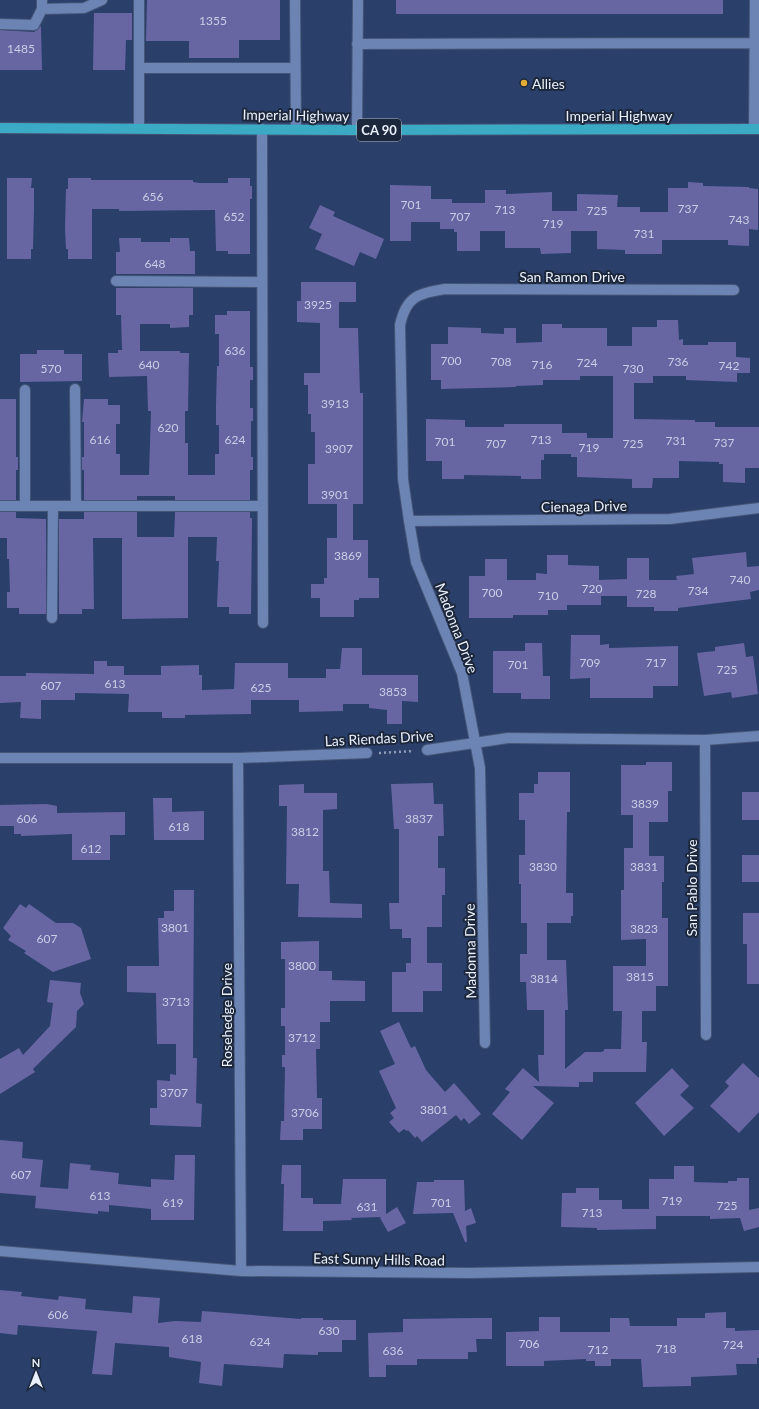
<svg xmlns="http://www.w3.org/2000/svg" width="759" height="1409" font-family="Lato,sans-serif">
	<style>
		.building { fill: #6766a2 }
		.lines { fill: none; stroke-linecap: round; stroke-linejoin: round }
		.minor-casing { stroke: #465677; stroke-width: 12 }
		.major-casing { stroke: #465677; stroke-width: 12 }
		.path { stroke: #919eb8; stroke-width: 2.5; stroke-dasharray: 2 3; stroke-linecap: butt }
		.minor { stroke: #6b84b4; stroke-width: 10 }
		.major { stroke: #3aaac5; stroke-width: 10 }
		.poi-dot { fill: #e4ae35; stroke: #1d273b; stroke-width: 1.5 }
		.labels { text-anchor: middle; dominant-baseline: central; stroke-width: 4; stroke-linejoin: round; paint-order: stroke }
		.number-label { font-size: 12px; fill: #c9cee5 }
		.shield { fill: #1d273b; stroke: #acb4c1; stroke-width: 1 }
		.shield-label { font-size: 13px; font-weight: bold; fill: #eaf0fb }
		.poi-label { font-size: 14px; fill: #eaf0fb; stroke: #1d273b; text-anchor: start }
		.street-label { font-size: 14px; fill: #eaf0fb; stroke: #1d273b }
	</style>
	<rect width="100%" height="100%" fill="#2a3f6a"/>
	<path class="building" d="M147 0H280V40H239V58H189V41H146Z
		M396 0H723V14H396Z
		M94 13H132V40H126L125 70H93Z
		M41 26 42 70H0V30L34 32Z
		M7 178H32L31 188H34V209L33 249H31V259H7Z
		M68 178H91V180H193V182L200 183H228V178H250V186H252V199H250V254H228V251H216L215 210 119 211V209H92V259H68V249H66L65 229 66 189H68Z
		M688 182 703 183V186L749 187V188L758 189V230L749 229V246L728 245V240H662V254H625V250L597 249V231H571V253L541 254 540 248H505V231H480V251H457V232H454V229H440V222H411V241H390V185L431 186V199H452V203H485V190H506V194L552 192V211H577V194L618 195 617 207H640V212H668V188H688Z
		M320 205 335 212 333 216 384 239 376 259 360 252 354 266 315 249 322 234 309 228Z
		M119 238H141V242H170V238H189L190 251H195V274H116V252H120Z
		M301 282H356V302H339V328H358L360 393H363V504H353V540H368V578H379V598H359V600H354V617H320V598H311V584H324V578H327V538H337V504H308V464H315V432H311V414H308V385H304V373H320V323L297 322V301H301Z
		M116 288H193V315H189V327L170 328V324H140V351H180V353H189L188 411H185V443H188V475H215V454H219V425H216V405L217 366H219V334H215V315H227V311H250V367H253V380H250V408H253V421H251V457H253V470H250V500H175V496H137V500H84V470H82V457H84V422H82L84 399H108V405H120V424H116V454H120V475H149L151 411H148L147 376 109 377 108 353H118V350H122L121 315H116Z
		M657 320H678L679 340 683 339V345H708V342H736V357L750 358V373H737V382L686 380V376H653V383H634V419L695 420V422H715V427H759V468H745V483L723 482V464H719V462L679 461V478H653L652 488H632V479L577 477V457H571V454H544V460H541V479H521V476L464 475V479H442V461H426V419L465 420V427H504V424H562V433H587V438H613V376H580V380H543V385L516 386V387L441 389V380H431V344H448V327L481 328V333L504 334V328H516V343L542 342V324H562V328H607V346H632V327H657Z
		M37 350H64V354H82V381L20 382V354H37Z
		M0 399H16V457H18V470H16V500H0Z
		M0 512H16V518L46 519V614H19V608H7V592H10L9 559H7V538H0Z
		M84 512H137V537H174L175 512H250V518H252L251 614H229V607H217L219 561H216L217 537H188V618L122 619V538H93L94 609H82V614H59V519H84Z
		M746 552 747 567 759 566V590L750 592 751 599 678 608V611H654V607H627V596H601V605H567V610H548V615H513V618H469V576H485V559H507V580H536V573L547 574V555H568V565L599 566V580L627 579V558H649V580H677L676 576 694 574 692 558Z
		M571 635H600V645L609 644V648L678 646V686H653V698H590V678L570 679Z
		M525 643H542L543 676H550V699H521V693H493V651H525Z
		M744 643 746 657 753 656 758 694 732 698 731 692 704 696 697 653 715 651V647Z
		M342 648H362V675H418V702L402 701V724H387V710L369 708V704H343V711L299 712V700H251V714L185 715V718H162V712H128L129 694 75 693V700H41V719L20 718 21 702 0 703V676H26V673L94 674V661H107V666H124V675H161V666L199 665V675H202V690L234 689 235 663H288V678H326V669H340Z
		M646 762H672V791H668V822H649V856H664V882H662V918H668V986H656V1011H642V1042H647L646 1072H593V1082H579V1087L533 1086 554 1103 522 1140 492 1114 510 1092 505 1089 523 1068 539 1082 538 1055H544V1010H527L526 982H520V954H527V923H521V884H519V855H525V820H519V793H534V784H538V772H570V812H567L566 893H573V916H571V923H547V960H566L568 1010H565V1069L585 1052H601L604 1051V1049H621L622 1011H613V966H646V939L621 940V890H624V848H633V815H621V765H646Z
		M433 783 434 804H443L444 836H438V868H445V895H442V927H427V963H442V991H423V1012H392V972H406V963H411V938H402V929H390L389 903H399V829H394L391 784Z
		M304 784V793H337V809L323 810V871H329L330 903 362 904V918L298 917 299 884H286L287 806H279V785Z
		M742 792H759V820H742Z
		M153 798H172V812L204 811V840H154Z
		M47 804 57 806V813L125 812V835H110V860H72V834L21 836V834H14V826H0V805Z
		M742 855H759V882H742Z
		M174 890H194L193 1058H197L196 1103 202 1104 201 1127 150 1125V1108H157V1080L170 1081V1074L176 1075V1044H157L156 993 127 992V966H159L158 918H164V911H174Z
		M20 904 26 908 29 904 56 923H73L81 928 91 959 53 972 24 953 26 951 8 940 11 936 3 928Z
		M743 913H759V984H747V944H743Z
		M319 941V971H332V980L365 981V1001H330V1022H320V1049H316L317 1098H322V1129H303V1140H280L281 1121H284L285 1067H282V1055H285V1026H281V1008H285V959H281V942Z
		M50 980 81 983 80 993 84 1004 77 1011 76 1027 33 1069 35 1072 0 1094V1059L19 1048 23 1055 50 1026 53 1003 47 1002Z
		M399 1022 411 1048 415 1046 426 1070 445 1092 454 1083 481 1114 469 1124 464 1118 461 1121 456 1115 422 1142 417 1136 415 1138 408 1130 407 1131 404 1129 399 1133 389 1122 394 1118 390 1113 396 1108 379 1071 395 1064 380 1031Z
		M743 1063 759 1078V1112L739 1133 710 1106 729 1086 725 1082Z
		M672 1068 689 1086 680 1095 694 1108 664 1136 635 1103Z
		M0 1140 23 1142 22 1158 43 1160 40 1187 68 1189 70 1163 91 1165 90 1170 119 1173 118 1184 151 1187V1179L174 1180 175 1155H195L194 1220H151V1209L109 1205V1212L98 1211V1214L35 1208 36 1196 0 1193Z
		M282 1165H301V1198H313V1204H341L343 1179H386V1214L397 1207 406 1223 388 1232 380 1218 381 1217 351 1218 352 1220 323 1221V1231H283L284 1184H281Z
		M674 1166H694V1182L728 1183V1181H737V1178H749V1210L759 1208V1227L744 1231 740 1218 710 1219V1216H656V1229L597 1230V1228L561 1227 562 1193H576V1188H599V1200H622V1209H649V1179H674Z
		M434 1180H464L465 1211 471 1208 476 1223 466 1226 467 1242H465L453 1213 413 1214 417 1182H434Z
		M0 1290 22 1292 21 1296 58 1300 59 1296 86 1299 85 1309 132 1313 133 1296 160 1298 158 1323 175 1321 201 1322 202 1311 301 1319V1318H323V1320H356V1340H342V1352H318V1355L284 1354 283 1368 224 1364 222 1386 199 1383 201 1362 169 1357V1347L115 1343 112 1375 92 1374 97 1331 18 1325 17 1335 0 1333Z
		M726 1312V1328H735V1331L759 1330V1358H757V1364H736L737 1375 691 1377V1386L643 1387 641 1359H611V1366H595V1361H586V1359L544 1361V1366H506V1332L539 1331V1317H560V1332H610V1318H629L630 1326H677V1318H705V1313Z
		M475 1318H492V1339H476L477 1352H468V1359H417V1365H386V1377H369L368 1333 403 1332V1319Z"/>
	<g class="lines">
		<defs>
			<path id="minor" d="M139 0V128
				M295 0 296 129
				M42 9 84 8 102 0
				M0 24 34 25 42 9V0
				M357 44 755 43
				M140 68H295
				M262 129 263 623
				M754 129 755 0
				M357 130 358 0
				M116 281 262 282
				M75 389 76 506
				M25 390V506
				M0 506H262
				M409 521 670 519 759 508
				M52 618 53 506
				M705 740 706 1035
				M427 750 508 738 705 740 759 736
				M0 758H238L367 753
				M238 758 241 1271
				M485 1043 480 768 462 673 416 562 409 521 403 479 400 325C406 297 418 293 445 289L734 290
				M0 1251 241 1271 470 1273 759 1267"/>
			<path id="major" d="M0 128 357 130 759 129"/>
		</defs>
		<use href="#minor" class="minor-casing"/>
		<use href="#major" class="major-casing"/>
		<path class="path" d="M379 753 414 751"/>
		<use href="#minor" class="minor"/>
		<use href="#major" class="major"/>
	</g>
	<circle class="poi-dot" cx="524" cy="83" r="4"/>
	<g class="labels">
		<g class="number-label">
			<text x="213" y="20">1355</text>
			<text x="21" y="48">1485</text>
			<text x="153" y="196">656</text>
			<text x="411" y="204">701</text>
			<text x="688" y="208">737</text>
			<text x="505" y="209">713</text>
			<text x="597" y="210">725</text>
			<text x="234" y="216">652</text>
			<text x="460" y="216">707</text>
			<text x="739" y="219">743</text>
			<text x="553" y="223">719</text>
			<text x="644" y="233">731</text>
			<text x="155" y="263">648</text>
			<text x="318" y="304">3925</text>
			<text x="235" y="350">636</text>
			<text x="451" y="360">700</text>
			<text x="501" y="361">708</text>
			<text x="678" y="361">736</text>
			<text x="587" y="362">724</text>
			<text x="149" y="364">640</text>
			<text x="542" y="364">716</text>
			<text x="729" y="365">742</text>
			<text x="51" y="368">570</text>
			<text x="633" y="368">730</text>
			<text x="335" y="403">3913</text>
			<text x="168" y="427">620</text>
			<text x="100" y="439">616</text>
			<text x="235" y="439">624</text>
			<text x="541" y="439">713</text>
			<text x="676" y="440">731</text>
			<text x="445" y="441">701</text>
			<text x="724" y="442">737</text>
			<text x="496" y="443">707</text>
			<text x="633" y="443">725</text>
			<text x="589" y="447">719</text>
			<text x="339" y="448">3907</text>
			<text x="335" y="494">3901</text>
			<text x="348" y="555">3869</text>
			<text x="740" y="579">740</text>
			<text x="592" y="588">720</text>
			<text x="698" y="590">734</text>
			<text x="492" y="592">700</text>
			<text x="646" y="593">728</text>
			<text x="548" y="595">710</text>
			<text x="590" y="662">709</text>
			<text x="656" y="662">717</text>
			<text x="518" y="664">701</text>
			<text x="727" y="669">725</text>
			<text x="115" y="683">613</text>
			<text x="51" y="685">607</text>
			<text x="261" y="687">625</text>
			<text x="393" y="691">3853</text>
			<text x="645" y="803">3839</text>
			<text x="27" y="818">606</text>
			<text x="419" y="818">3837</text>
			<text x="179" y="826">618</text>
			<text x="305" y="831">3812</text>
			<text x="91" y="848">612</text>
			<text x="543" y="866">3830</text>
			<text x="644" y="866">3831</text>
			<text x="175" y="927">3801</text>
			<text x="644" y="928">3823</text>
			<text x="47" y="938">607</text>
			<text x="302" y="965">3800</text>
			<text x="640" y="976">3815</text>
			<text x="544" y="978">3814</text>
			<text x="176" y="1001">3713</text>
			<text x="302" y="1037">3712</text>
			<text x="174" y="1092">3707</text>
			<text x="434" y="1109">3801</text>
			<text x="305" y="1112">3706</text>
			<text x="21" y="1174">607</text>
			<text x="100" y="1195">613</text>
			<text x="672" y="1200">719</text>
			<text x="173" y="1202">619</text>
			<text x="441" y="1202">701</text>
			<text x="727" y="1205">725</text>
			<text x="367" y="1206">631</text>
			<text x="592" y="1212">713</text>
			<text x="58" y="1314">606</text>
			<text x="329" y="1330">630</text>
			<text x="192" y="1338">618</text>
			<text x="260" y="1341">624</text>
			<text x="529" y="1343">706</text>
			<text x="733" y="1344">724</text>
			<text x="666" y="1348">718</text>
			<text x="598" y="1349">712</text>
			<text x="393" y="1350">636</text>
		</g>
		<rect class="shield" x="357" y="119" width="44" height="22" rx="3"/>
		<g class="shield-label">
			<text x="379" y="130">CA 90</text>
		</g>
		<g class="poi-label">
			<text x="532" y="83">Allies</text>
		</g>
		<g class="street-label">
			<text transform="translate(296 115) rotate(1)">Imperial Highway</text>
			<text x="619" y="115">Imperial Highway</text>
			<text x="572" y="276">San Ramon Drive</text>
			<text transform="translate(584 506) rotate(-1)">Cienaga Drive</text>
			<text transform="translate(457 628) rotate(69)">Madonna Drive</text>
			<text transform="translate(379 738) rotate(-3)">Las Riendas Drive</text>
			<text transform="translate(691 888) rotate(-90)">San Pablo Drive</text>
			<text transform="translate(470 951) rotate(-91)">Madonna Drive</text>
			<text transform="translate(226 1015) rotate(-90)">Rosehedge Drive</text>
			<text transform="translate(379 1259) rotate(1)">East Sunny Hills Road</text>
		</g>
	</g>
	<g transform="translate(36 1373)" stroke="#1d273b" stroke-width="3" paint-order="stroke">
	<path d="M0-3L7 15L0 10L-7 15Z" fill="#eaf0fb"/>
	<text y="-6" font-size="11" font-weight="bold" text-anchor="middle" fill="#eaf0fb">N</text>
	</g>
</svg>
